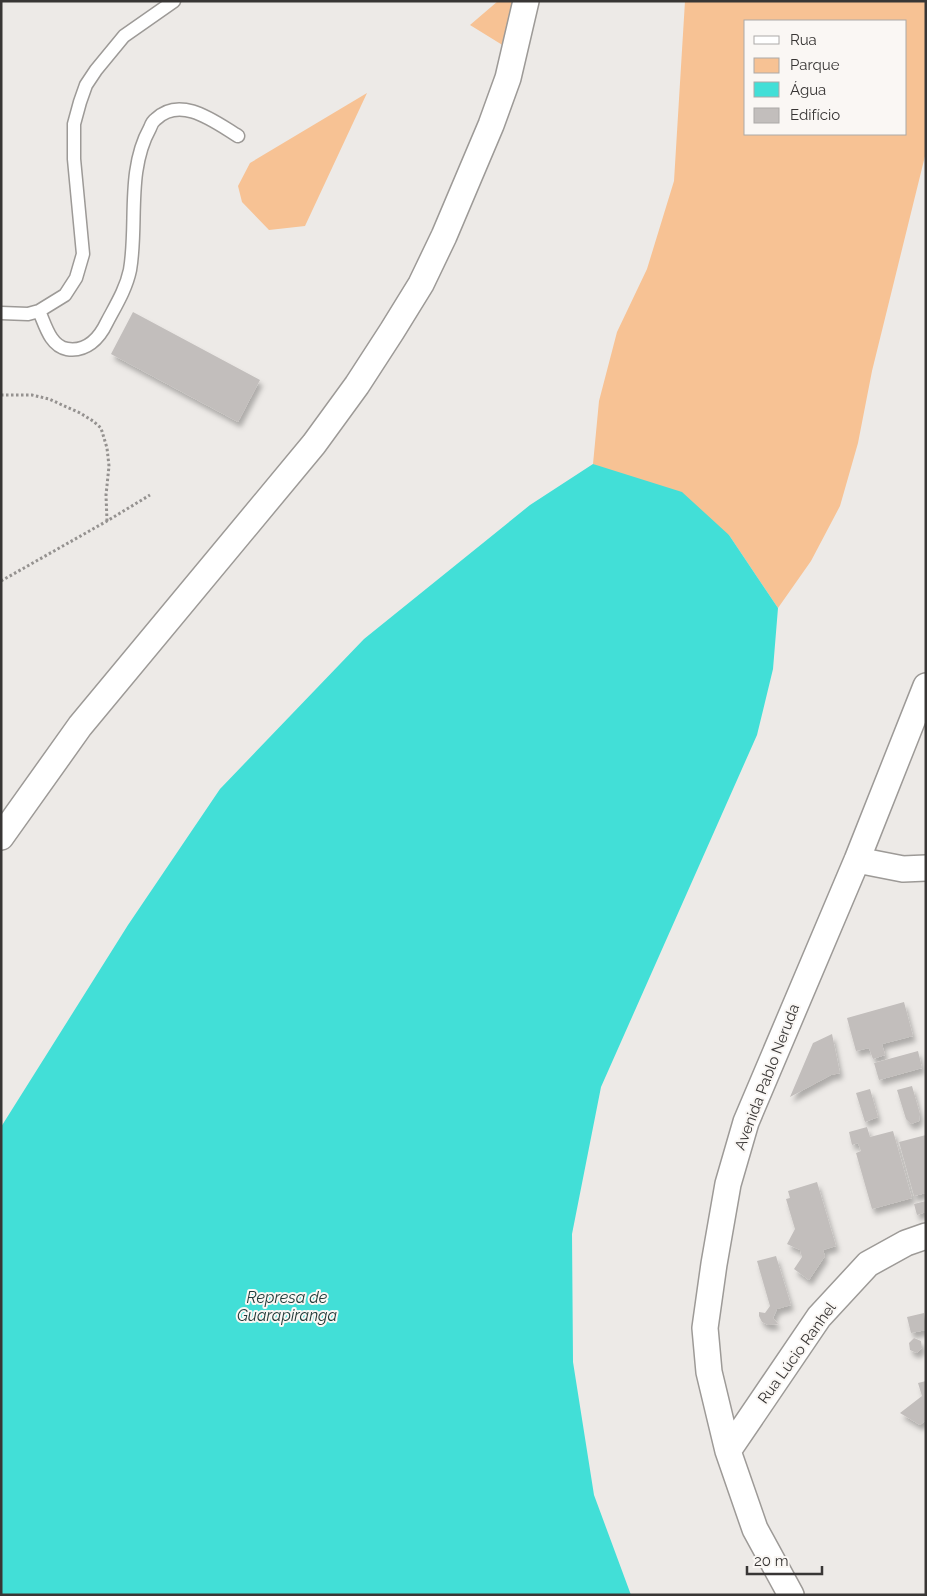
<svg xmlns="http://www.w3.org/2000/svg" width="927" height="1596" font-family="Raleway,sans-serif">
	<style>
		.green { fill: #f7c294; fill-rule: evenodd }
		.water { fill: #42dfd7 }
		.building { fill: #c2bebc; filter: url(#shadow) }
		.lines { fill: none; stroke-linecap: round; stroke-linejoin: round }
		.service-casing { stroke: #9d9a97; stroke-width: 15 }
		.minor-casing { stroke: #9d9a97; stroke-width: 28 }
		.path { stroke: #959290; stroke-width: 3; stroke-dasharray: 2.5 2.5; stroke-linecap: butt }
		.service { stroke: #fff; stroke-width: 12 }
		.minor { stroke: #fff; stroke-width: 25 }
		.labels { text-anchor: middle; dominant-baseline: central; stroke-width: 4; stroke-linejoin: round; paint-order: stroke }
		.street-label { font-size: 15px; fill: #383635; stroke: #faf7f4 }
		.water-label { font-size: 16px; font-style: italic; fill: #213a38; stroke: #faf7f4 }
	</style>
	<defs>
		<filter id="shadow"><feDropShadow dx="3" dy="5.5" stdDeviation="2.5" flood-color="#0004"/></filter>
	</defs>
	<rect width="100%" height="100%" fill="#edeae7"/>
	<path class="green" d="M498 1H515L504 46 470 25Z
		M685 1H926V152L872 371 858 443 840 506 811 561 778 608 729 535 593 464 599 401 617 332 647 269 674 181ZM746 21H906V134H746Z
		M367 93 305 226 269 230 242 202 238 186 250 163Z"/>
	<path class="water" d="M593 464 682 492 729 535 778 608 773 669 757 735 601 1087 572 1234 573 1362 594 1495 631 1595H1V1127L128 925 220 789 364 639 530 505Z"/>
	<path class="building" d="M133 312 260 380 238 422 111 354Z
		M904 1002 913 1036 882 1044 885 1055 873 1059 869 1048 856 1051 847 1018Z
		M832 1034 840 1073 831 1075 790 1097 813 1043Z
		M918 1051 922 1068 879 1080 874 1063Z
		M912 1086 920 1114 919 1121 911 1124 906 1119 897 1090Z
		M870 1089 878 1117 865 1122 856 1093Z
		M867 1127 870 1137 893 1131 912 1198 872 1209 856 1153 861 1151 858 1143 852 1145 849 1132Z
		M926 1135V1193L914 1196 899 1142Z
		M817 1182 836 1246 823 1250 825 1256 809 1280 794 1269 802 1257 800 1250 787 1244 795 1229 786 1199 790 1198 788 1191Z
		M926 1201V1212L917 1215 914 1204Z
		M776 1256 791 1305 777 1309 773 1318 778 1324 768 1325 762 1322 759 1316V1312L765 1313 770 1306 757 1261Z
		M924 1313 926 1330 911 1333 907 1317Z
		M914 1338 921 1341 922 1348 917 1353 910 1350 909 1343Z
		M926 1381V1420L920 1425 900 1413 922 1396 918 1383Z"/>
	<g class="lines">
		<defs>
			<path id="service" d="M39 311C45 324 50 346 67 349 86 352 99 339 107 322 116 305 126 289 130 270 138 224 126 171 150 128 151 125 153 121 156 119 181 95 215 122 238 136
				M1 313 28 314 39 311 65 295 76 278 83 254 74 159V124L80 102 86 85 96 70 124 36 174 1"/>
			<path id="minor" d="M1 837 80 726 314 444 357 385 392 331 421 284 444 236 491 125 508 78 526 1
				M857 860 903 869 926 868
				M728 1451 819 1317 868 1264 906 1243 926 1236
				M791 1595 755 1529 728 1451 709 1372 705 1328 714 1264 728 1184 746 1122 857 860 926 686"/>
		</defs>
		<use href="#service" class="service-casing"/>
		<use href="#minor" class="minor-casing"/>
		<path class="path" d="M1 395H32L49 399 80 413 93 421 101 428 107 448 109 466 106 495 107 521
			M1 581 107 521 150 495"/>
		<use href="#service" class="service"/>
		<use href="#minor" class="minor"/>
	</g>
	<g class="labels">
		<g class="street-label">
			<text transform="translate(767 1077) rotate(-69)">Avenida Pablo Neruda</text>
			<text transform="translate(797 1353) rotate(-54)">Rua Lúcio Ranhel</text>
		</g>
		<g class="water-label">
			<text x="287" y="1297">Represa de<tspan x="287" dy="18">Guarapiranga</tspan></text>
		</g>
	</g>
	<rect width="927" height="1596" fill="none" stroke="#383635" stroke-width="5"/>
	<rect x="744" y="20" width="162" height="115" fill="#faf7f4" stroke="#acaaa8"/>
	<rect x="754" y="36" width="25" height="8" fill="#ffffff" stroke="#acaaa8"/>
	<text x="790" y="45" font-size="15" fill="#383635">Rua</text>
	<rect x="754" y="58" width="25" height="15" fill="#f7c294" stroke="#acaaa8"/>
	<text x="790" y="70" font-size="15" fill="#383635">Parque</text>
	<rect x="754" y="82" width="25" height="15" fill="#42dfd7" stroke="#acaaa8"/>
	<text x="790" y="95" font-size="15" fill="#383635">Água</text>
	<rect x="754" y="108" width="25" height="15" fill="#c2bebc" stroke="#acaaa8"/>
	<text x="790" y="120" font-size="15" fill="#383635">Edifício</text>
	<path d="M747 1566v8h75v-8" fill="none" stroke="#383635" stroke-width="2.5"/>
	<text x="754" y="1566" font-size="15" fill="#383635" stroke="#faf7f4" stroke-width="4" paint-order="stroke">20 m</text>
</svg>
